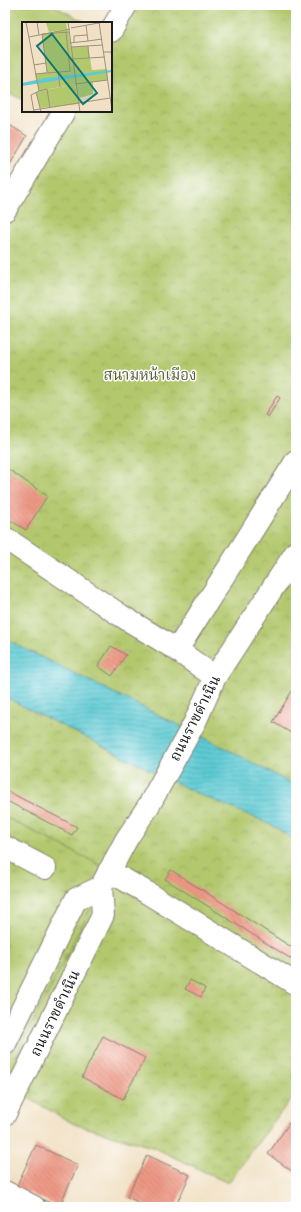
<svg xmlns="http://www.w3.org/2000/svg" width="301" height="1212" font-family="Cardo,'Noto Serif Thai',serif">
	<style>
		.grass { fill: url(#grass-tufts); stroke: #677244 }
		.park { fill: url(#park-crowns); stroke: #677244 }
		.garden { fill: #b2c86d; stroke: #677244 }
		.water { fill: url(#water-rules); stroke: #3c7378 }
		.building { fill: url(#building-back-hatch) }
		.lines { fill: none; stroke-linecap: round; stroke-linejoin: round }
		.minor-casing { stroke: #867e70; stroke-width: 24 }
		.major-casing { stroke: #867e70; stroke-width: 24 }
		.minor { stroke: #fff; stroke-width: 22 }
		.major { stroke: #fff; stroke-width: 22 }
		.labels { text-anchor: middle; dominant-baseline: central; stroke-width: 3; stroke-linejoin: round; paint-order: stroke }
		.park-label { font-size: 15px; fill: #58613c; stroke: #fff }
		.street-label { font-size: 15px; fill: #1c1c1c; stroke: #fff }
		.inset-road { fill: none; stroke: #9c9280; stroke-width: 1 }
		.view { fill: #0f766e; fill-opacity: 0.15; stroke: #0f766e; stroke-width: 2 }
		.inset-edge { fill: none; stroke: #1c1c1c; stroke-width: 2 }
	</style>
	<defs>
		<pattern id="grass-tufts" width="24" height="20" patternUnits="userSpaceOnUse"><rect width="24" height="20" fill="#b2c86d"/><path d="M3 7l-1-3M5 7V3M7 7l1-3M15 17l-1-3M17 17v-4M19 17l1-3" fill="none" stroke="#98ab5e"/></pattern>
		<pattern id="park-crowns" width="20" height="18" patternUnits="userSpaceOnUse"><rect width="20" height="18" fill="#b2c86d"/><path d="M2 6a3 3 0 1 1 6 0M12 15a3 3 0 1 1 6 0" fill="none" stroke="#98ab5e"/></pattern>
		<pattern id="water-rules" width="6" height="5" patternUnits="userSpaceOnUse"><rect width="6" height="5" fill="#5dcad4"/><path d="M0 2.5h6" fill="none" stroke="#50adb5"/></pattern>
		<pattern id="building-back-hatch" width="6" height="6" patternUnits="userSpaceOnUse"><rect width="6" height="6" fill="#ed9884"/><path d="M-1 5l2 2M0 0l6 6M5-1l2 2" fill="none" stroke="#cb8271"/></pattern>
	</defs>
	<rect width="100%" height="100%" fill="#fff"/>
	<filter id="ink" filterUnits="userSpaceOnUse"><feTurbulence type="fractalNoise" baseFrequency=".025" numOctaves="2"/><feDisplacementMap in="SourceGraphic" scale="8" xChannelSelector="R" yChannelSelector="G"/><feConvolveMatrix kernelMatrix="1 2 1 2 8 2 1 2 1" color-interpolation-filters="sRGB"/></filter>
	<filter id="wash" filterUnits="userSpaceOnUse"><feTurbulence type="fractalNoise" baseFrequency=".012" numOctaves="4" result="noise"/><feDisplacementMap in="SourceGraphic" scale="16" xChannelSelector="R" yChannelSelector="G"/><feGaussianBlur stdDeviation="0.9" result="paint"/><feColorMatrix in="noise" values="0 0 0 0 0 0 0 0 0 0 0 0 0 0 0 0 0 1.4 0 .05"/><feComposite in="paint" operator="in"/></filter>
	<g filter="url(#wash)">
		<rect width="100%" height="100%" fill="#f1e0c3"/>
		<path class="grass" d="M5 817 114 871 29 1030 5 1081Z"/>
		<path class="park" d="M127 5H296V1092L228 1183 155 1148 74 1124 5 1085V1081L29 1030 110 870 5 817V212L65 111H111V32Z"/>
		<path class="garden" d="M5 5H52L87 23H23V100L5 91Z"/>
		<path class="water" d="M5 639 225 748 296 786V841L270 824 198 794 5 697Z"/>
		<g id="blocks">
			<path class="building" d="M5 122 27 136 5 173Z
				M277 396 280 398 268 417 265 415Z
				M5 467 47 496 26 530 5 517Z
				M111 646 126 655 112 676 98 666Z
				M292 691 296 694V736L273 722Z
				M5 790 77 827 72 835 5 800Z
				M171 870 296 950V962L165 879Z
				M190 980 205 988 201 997 185 989Z
				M103 1036 145 1058 123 1099 82 1077Z
				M290 1122 296 1126V1174L268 1154Z
				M36 1145 78 1165 59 1207 16 1187Z
				M147 1155 190 1175 175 1207H149L127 1197Z"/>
		</g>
	</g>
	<g filter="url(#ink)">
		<use href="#blocks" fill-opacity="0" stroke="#867e70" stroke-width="1"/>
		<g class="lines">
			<defs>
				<path id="minor" d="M111 31 126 5
					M5 210 64 111
					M5 538 120 615 177 650 215 677
					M177 650 296 461
					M5 847 45 868
					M109 871 146 892 296 984
					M5 1192 34 1207"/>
				<path id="major" d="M5 1044 76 899 101 887
					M5 1114 103 915 101 887 126 840 149 805 195 722 215 677 296 552"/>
			</defs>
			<use href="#minor" class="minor-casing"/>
			<use href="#major" class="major-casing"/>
			<use href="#minor" class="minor"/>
			<use href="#major" class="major"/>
		</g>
	</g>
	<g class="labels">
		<g class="park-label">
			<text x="150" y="375">สนามหน้าเมือง</text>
		</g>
		<g class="street-label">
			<text transform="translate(195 718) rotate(-63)">ถนนราขดำเนิน</text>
			<text transform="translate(55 1013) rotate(-64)">ถนนราขดำเนิน</text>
		</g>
	</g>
	<g transform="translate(22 22)">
		<rect width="90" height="90" fill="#f1e0c3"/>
		<path d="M44 0 45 7 27 10 24 1ZM53 62 57 82 18 86 14 70Z" fill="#b2c86d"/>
		<path d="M46 7 49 25 66 24 70 48 85 47 86 58 71 60V72L61 75 56 76 53 62 17 69 13 52 25 50 20 12Z" fill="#b2c86d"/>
		<path d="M90 48V50L0 64V61L24 56Z" fill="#5dcad4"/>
		<path class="inset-road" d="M4 0 17 69M15 0 17 13M46 0 58 90M77 0 90 88M49 6 82 0M44 10 48 49M7 15 48 7M66 19 80 17M52 20V14L65 13M48 21 66 19 64 3M66 24 67 36M49 25 81 23M82 30H89L90 35M50 37 83 35M12 43 24 41M25 50 20 12 47 10M36 50 38 65M13 52 49 49M53 62 86 58M14 70 19 90M12 88 88 76M12 90 9 73 17 69 25 67 28 86"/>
		<path class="view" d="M30 12 75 71 61 82 15 24Z"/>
		<rect width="90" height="90" class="inset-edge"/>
	</g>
	<rect width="301" height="1212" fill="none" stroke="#fff" stroke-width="20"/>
</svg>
